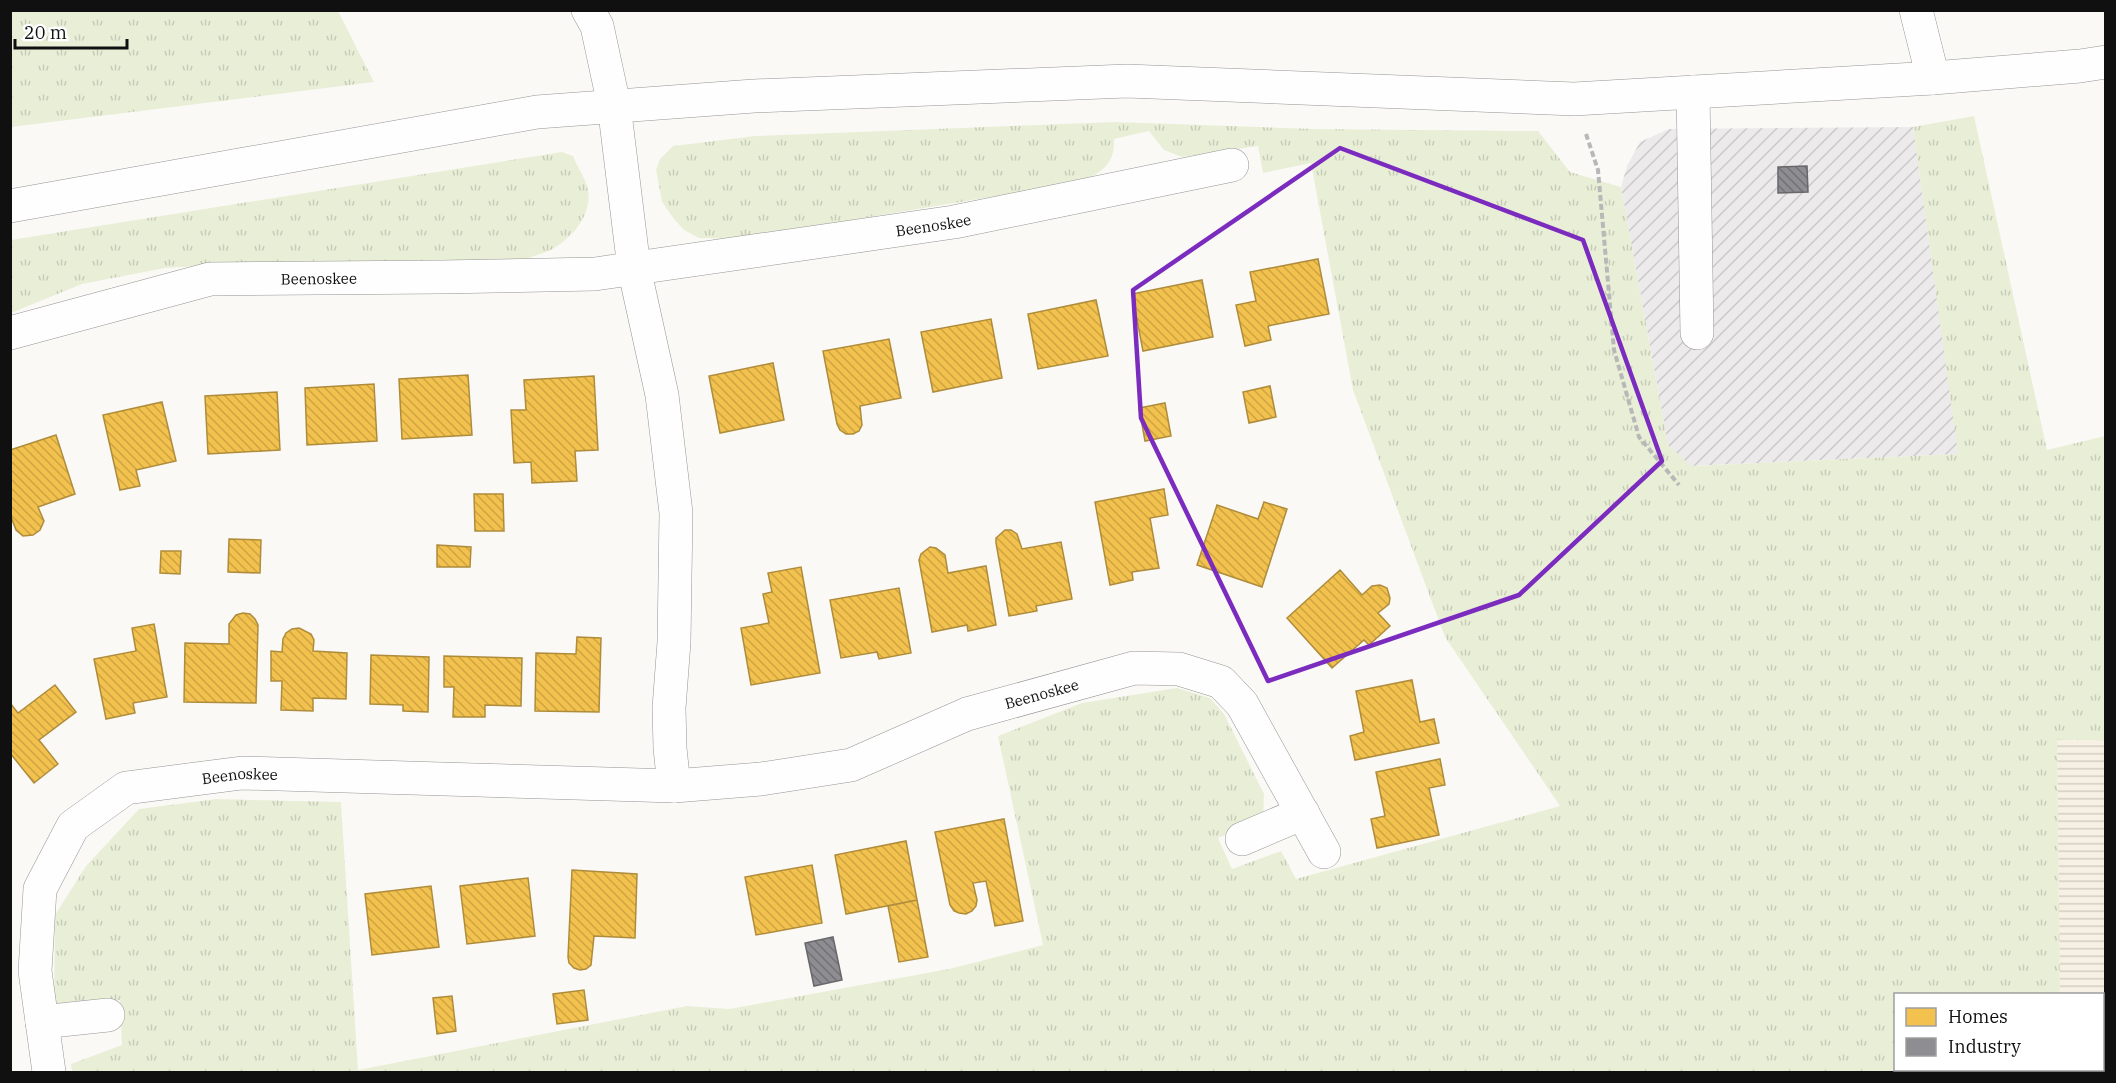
<svg xmlns="http://www.w3.org/2000/svg" width="2116" height="1083" font-family="'IBM Plex Serif',serif">
	<style>
		.industrial { fill: url(#industrial-furrows) }
		.farmland { fill: url(#farmland-rules) }
		.grass { fill: url(#grass-tufts) }
		.homes { fill: url(#homes-back-hatch); stroke: #ae8c3b; stroke-width: 1.5 }
		.industry { fill: url(#industry-back-hatch); stroke: #68686b; stroke-width: 1.5 }
		.lines { fill: none; stroke-linecap: round; stroke-linejoin: round }
		.minor-casing { stroke: #969594; stroke-width: 34 }
		.path { stroke: #b9b8b8; stroke-width: 4; stroke-dasharray: 6 3; stroke-linecap: butt }
		.minor { stroke: #fefefe; stroke-width: 33 }
		.marked { fill: none; stroke: #7b2cbf; stroke-width: 4.5; stroke-linejoin: round }
		.labels { text-anchor: middle; dominant-baseline: central; stroke-width: 6; stroke-linejoin: round; paint-order: stroke }
		.street-label { font-size: 15px; fill: #101010; stroke: #fff }
	</style>
	<defs>
		<pattern id="industrial-furrows" width="10" height="10" patternUnits="userSpaceOnUse" patternTransform="scale(1.5)"><rect width="10" height="10" fill="#edeaec"/><path d="M-1 1l2-2M0 10L10 0M9 11l2-2" fill="none" stroke="#cac8c9"/></pattern>
		<pattern id="farmland-rules" width="6" height="5" patternUnits="userSpaceOnUse" patternTransform="scale(1.5)"><rect width="6" height="5" fill="#f7f1e4"/><path d="M0 2.5h6" fill="none" stroke="#d3cec3"/></pattern>
		<pattern id="grass-tufts" width="24" height="20" patternUnits="userSpaceOnUse" patternTransform="scale(1.5)"><rect width="24" height="20" fill="#e9efd7"/><path d="M3 7l-1-3M5 7V3M7 7l1-3M15 17l-1-3M17 17v-4M19 17l1-3" fill="none" stroke="#c7ccb8"/></pattern>
		<pattern id="homes-back-hatch" width="6" height="6" patternUnits="userSpaceOnUse" patternTransform="scale(1.5)"><rect width="6" height="6" fill="#f2c14e"/><path d="M-1 5l2 2M0 0l6 6M5-1l2 2" fill="none" stroke="#cea543"/></pattern>
		<pattern id="industry-back-hatch" width="6" height="6" patternUnits="userSpaceOnUse" patternTransform="scale(1.5)"><rect width="6" height="6" fill="#8d8d92"/><path d="M-1 5l2 2M0 0l6 6M5-1l2 2" fill="none" stroke="#727276"/></pattern>
	</defs>
	<rect width="100%" height="100%" fill="#fbf9f6"/>
	<path class="industrial" d="M1913 127 1959 454 1690 466 1668 446 1621 187 1627 166 1640 142 1669 129Z"/>
	<path class="farmland" d="M2057 739 2105 741V1072H2060V1070H2102V994H2060Z"/>
	<path class="grass" d="M10 11H338L374 82 11 127Z
		M1974 116 2047 450 2105 436V741L2057 739 2060 994H1896V1070H2060V1072H346L349 1071 333 1072H72L71 1064 122 1045 120 1000 54 1008 55 915 86 866 139 809 217 799 341 802 358 1070 687 1006 729 1009 949 969 1043 945 998 736 1082 703 1177 688 1210 698 1224 714 1264 794 1263 819 1218 838 1232 869 1281 851 1296 879 1560 806 1445 637 1353 390 1311 163 1263 173 1258 146 1182 157 1164 150 1149 131 1114 139C1115 164 1103 171 1082 182L737 239 699 238 684 230 674 219 662 202 656 170 660 159 673 146 755 136 1115 122 1315 129 1538 131 1570 172 1621 187 1668 445 1691 466 1958 454 1913 127Z
		M562 152 573 156C577 166 584 176 587 186 594 211 576 234 556 247 545 254 529 257 517 262L251 263 165 268 82 284 11 313V240Z"/>
	<path class="homes" d="M1318 259 1329 314 1268 326 1271 340 1245 346 1236 305 1256 301 1250 272Z
		M1202 280 1213 337 1143 351 1132 294Z
		M1096 300 1108 356 1038 369 1028 314Z
		M991 319 1002 378 933 392 921 332Z
		M889 339 901 398 860 406 862 425 859 431 853 434H846L840 430 837 424 823 351Z
		M773 363 784 420 720 433 709 376Z
		M468 375 472 435 402 439 399 379Z
		M594 376 598 450 575 451 577 481 532 483 531 462 514 463 511 410H526L524 380Z
		M374 384 377 441 307 445 305 388Z
		M1270 386 1276 417 1249 423 1243 392Z
		M277 392 280 450 208 454 205 396Z
		M162 402 176 461 136 470 140 486 120 490 103 415Z
		M1165 403 1171 436 1145 441 1139 408Z
		M56 435 75 494 38 507 44 521 40 530 33 535 23 536 16 530 10 514V450Z
		M1164 489 1168 515 1150 518 1159 568 1132 572 1133 580 1110 585 1095 502Z
		M474 494H503L504 531H475Z
		M1264 502 1287 509 1262 587 1197 565 1217 505 1258 519Z
		M1005 530H1011L1017 534 1022 549 1061 542 1072 599 1036 606 1037 611 1009 616 996 543V538Z
		M229 539 261 540 260 573 228 572Z
		M437 545 471 547 470 567H437Z
		M930 547 936 548 945 555 948 573 986 566 996 625 968 631 967 625 932 632 919 560 921 554Z
		M161 551H181L180 574 160 573Z
		M801 567 820 673 751 685 741 628 769 623 763 594 772 592 768 573Z
		M1340 570 1362 595 1372 586 1380 585 1387 588 1390 598 1389 604 1378 613 1390 626 1369 645 1364 640 1332 668 1287 618Z
		M899 588 911 653 879 659 877 652 841 658 830 600Z
		M243 613 250 614 255 619 258 625 256 703 184 702 185 643 229 644V624L236 615Z
		M154 624 167 697 133 703 135 713 106 719 94 659 136 651 132 628Z
		M299 628 311 634 314 640 313 651 347 653 346 699 313 698V711L281 710 282 681H271V651L282 652 283 639 286 633 292 629Z
		M577 637 601 638 599 712 535 711 536 653 576 654Z
		M371 655 429 657 428 712 403 711V705L370 704Z
		M444 656 522 658 521 706 485 705V717H453L454 687H444Z
		M1412 680 1420 722 1434 719 1439 743 1355 760 1350 736 1364 732 1356 691Z
		M55 685 76 712 39 740 58 764 34 783 10 753V703L18 713Z
		M1440 759 1445 785 1429 788 1439 835 1377 848 1371 819 1385 816 1376 772Z
		M1004 819 1023 921 995 926 986 881 973 883 977 900 976 906 972 911 966 914 959 913 954 911 950 905 935 832Z
		M906 841 917 900 846 914 835 855Z
		M812 865 822 923 756 935 745 877Z
		M572 870 637 874 635 938 594 936 591 965 586 969 580 970 574 968 569 963 568 957Z
		M528 878 535 936 467 944 460 886Z
		M431 886 439 947 372 955 365 894Z
		M917 900 928 957 899 962 888 906Z
		M584 990 588 1020 557 1024 553 994Z
		M452 996 456 1031 437 1034 433 998Z"/>
	<path class="industry" d="M1807 166 1808 192 1778 193V167Z
		M833 937 842 980 814 986 805 943Z"/>
	<g class="lines">
		<defs>
			<g id="minor">
				<path d="M588 10 597 26 614 105 634 268 662 395 676 513 674 642 669 708 670 748 674 786"/>
				<path d="M1916 10 1933 78"/>
				<path d="M1693 92 1697 333"/>
				<path d="M10 206 537 112 754 96 1127 81 1574 99 1933 78 2080 66 2106 62"/>
				<path id="s1" d="M10 333 210 279 441 277 595 274 954 222 1232 165"/>
				<path d="M1242 839 1303 813"/>
				<path d="M42 1022 108 1015"/>
				<path id="s2" d="M49 1072 35 971 40 889 73 826 126 788 242 773 674 786 761 779 851 765 967 714 1134 668 1179 669 1221 682 1242 704 1324 852"/>
			</g>
		</defs>
		<use href="#minor" class="minor-casing"/>
		<path class="path" d="M1586 134 1598 170 1614 350 1639 437 1679 485"/>
		<use href="#minor" class="minor"/>
	</g>
	<path class="marked" d="M1340 148 1583 240 1662 461 1519 595 1268 681 1141 418 1133 290Z"/>
	<g class="labels">
		<g class="street-label">
			<text stroke="none"><textPath href="#s1" startOffset="934">Beenoskee</textPath></text>
			<text stroke="none"><textPath href="#s1" startOffset="316">Beenoskee</textPath></text>
			<text stroke="none"><textPath href="#s2" startOffset="1252">Beenoskee</textPath></text>
			<text stroke="none"><textPath href="#s2" startOffset="435">Beenoskee</textPath></text>
		</g>
	</g>
	<rect width="2116" height="1083" fill="none" stroke="#101010" stroke-width="24"/>
	<rect x="1894" y="993" width="210" height="78" fill="#ffffff" stroke="#9f9f9f" stroke-width="1.5"/>
	<rect x="1906" y="1008" width="30" height="18" fill="#f2c14e" stroke="#9f9f9f" stroke-width="1.5"/>
	<text x="1948" y="1023" font-size="18" fill="#101010">Homes</text>
	<rect x="1906" y="1038" width="30" height="18" fill="#8d8d92" stroke="#9f9f9f" stroke-width="1.5"/>
	<text x="1948" y="1053" font-size="18" fill="#101010">Industry</text>
	<path d="M15 39v9h112v-9" fill="none" stroke="#101010" stroke-width="3"/>
	<text x="24" y="39" font-size="18" fill="#101010" stroke="#ffffff" stroke-width="4.5" paint-order="stroke">20 m</text>
</svg>
